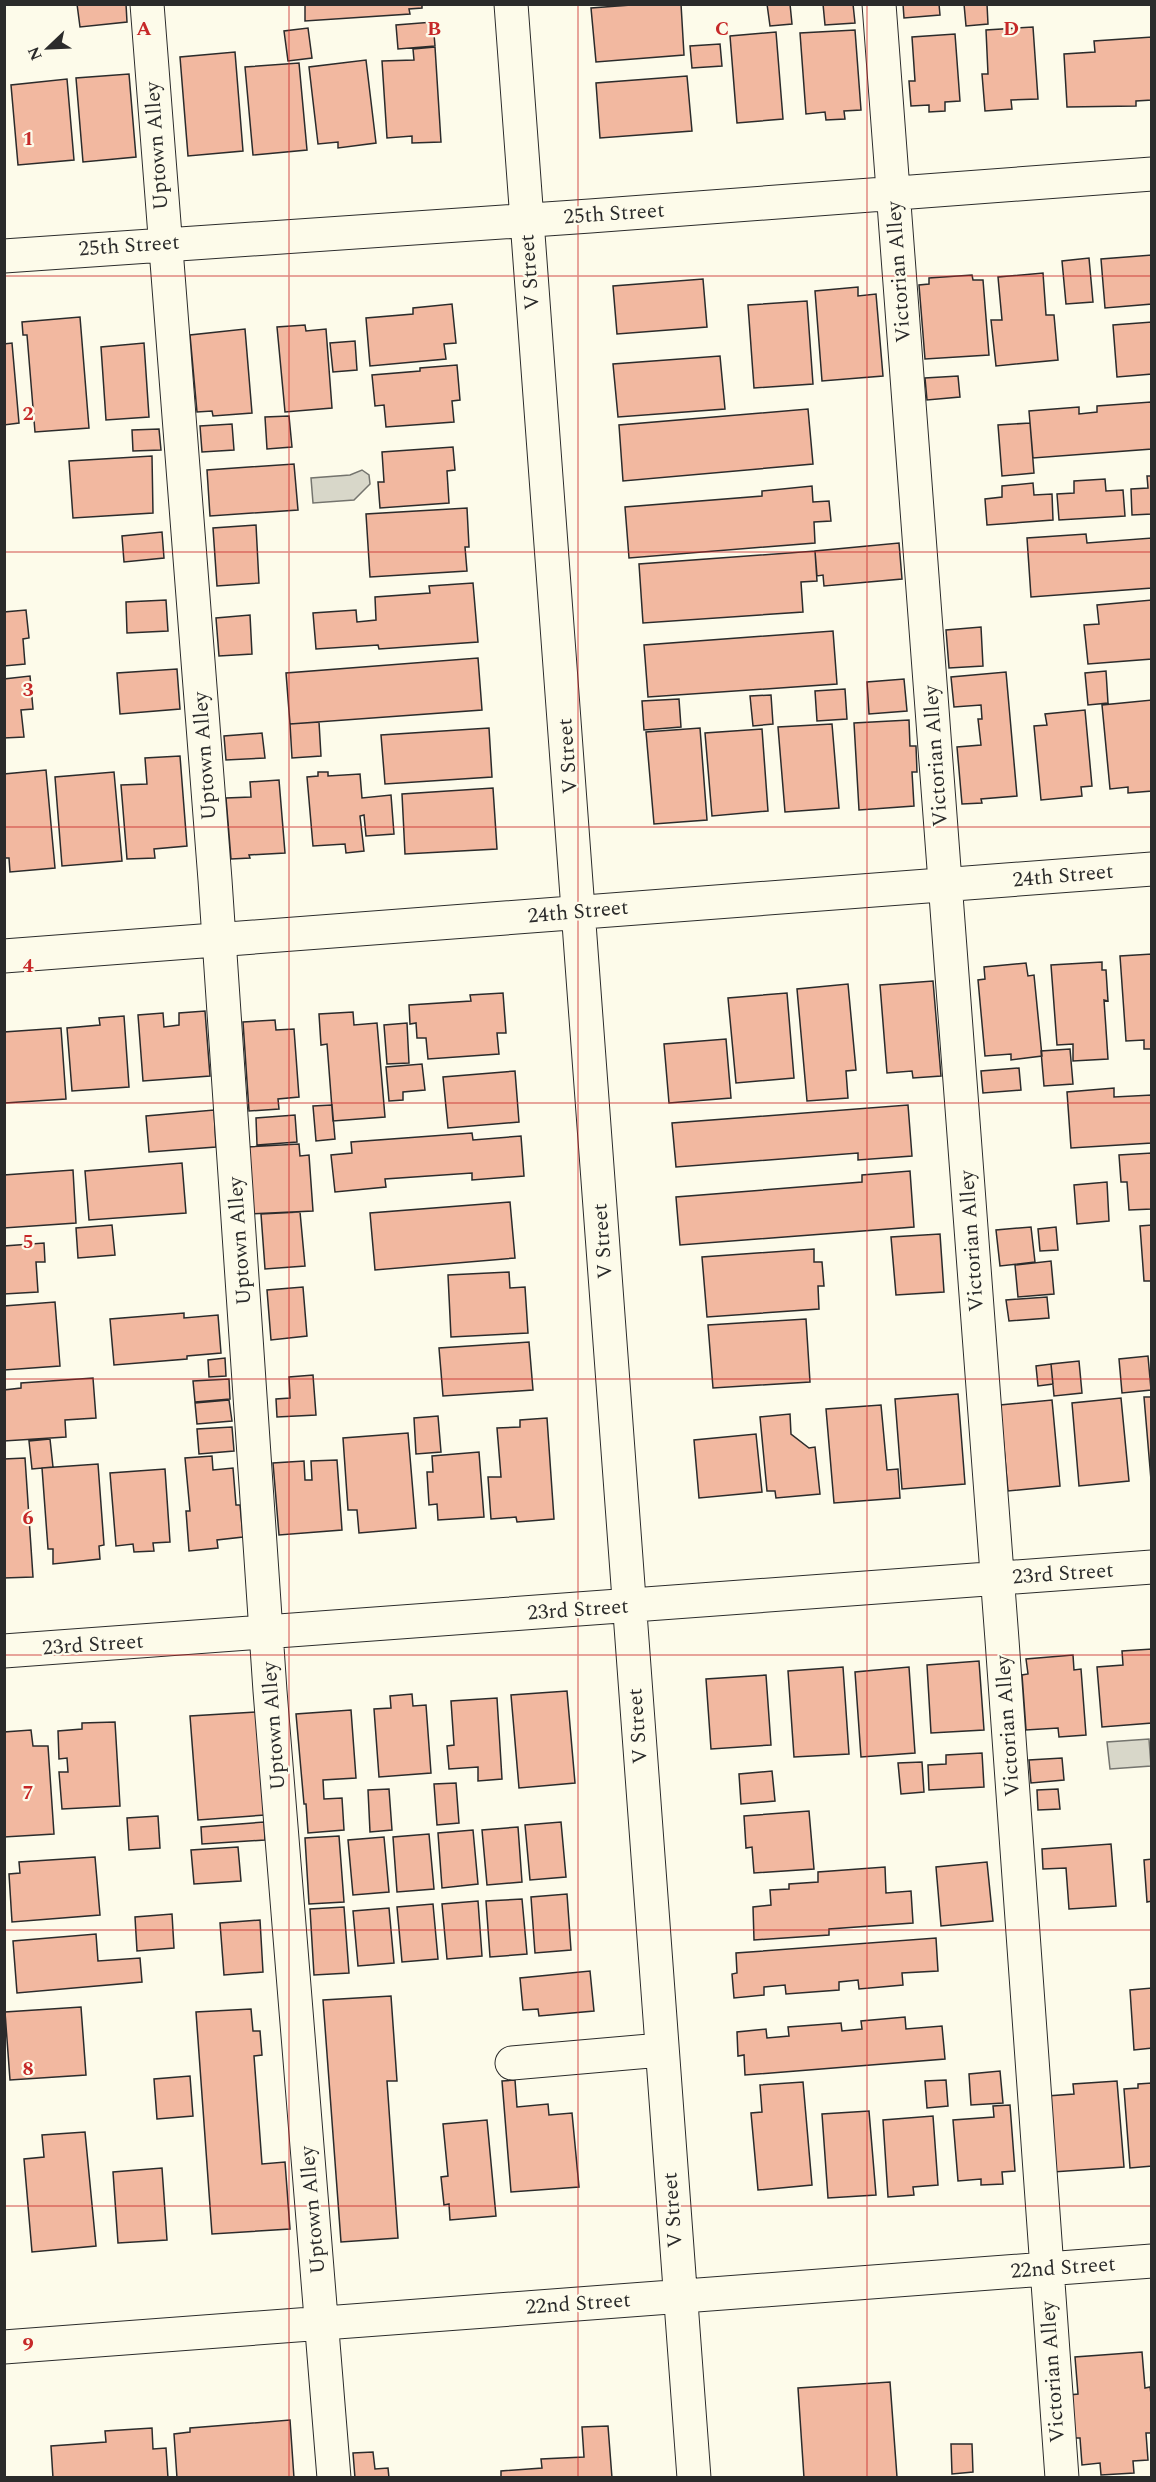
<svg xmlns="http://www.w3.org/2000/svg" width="1156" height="2482" font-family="Spectral,serif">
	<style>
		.water { fill: #d8d7c9; stroke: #74746e; stroke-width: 1.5 }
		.building { fill: #f2b8a0; stroke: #2b2b2b; stroke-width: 1.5 }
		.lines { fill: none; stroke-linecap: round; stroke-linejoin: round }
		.minor-casing { stroke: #2b2b2b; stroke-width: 35 }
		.minor { stroke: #fdfbea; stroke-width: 33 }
		.grid { fill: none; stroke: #c62828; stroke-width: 1.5; stroke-opacity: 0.55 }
		.labels { text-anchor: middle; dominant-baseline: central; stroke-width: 4.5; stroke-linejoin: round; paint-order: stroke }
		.street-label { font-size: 21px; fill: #2b2b2b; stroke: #fdfbea }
		.grid-label { font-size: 20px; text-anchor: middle; font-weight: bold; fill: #c62828; stroke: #fdfbea; stroke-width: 4.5; stroke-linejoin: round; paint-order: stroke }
	</style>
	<rect width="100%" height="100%" fill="#fdfbea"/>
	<path class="water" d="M362 470 369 475 370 484 354 500 313 503 311 478 350 475Z
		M1149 1739 1151 1766 1110 1769 1107 1742Z"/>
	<path class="building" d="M77 4H126L127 22 80 27Z
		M305 4H422V8L409 9 410 14 305 21Z
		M645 4H681L684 55 596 62 591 8Z
		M767 4H790L792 24 770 26Z
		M823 4H853L855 23 825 25Z
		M903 4H939L940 15 904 18Z
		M964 4H987L988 24 966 26Z
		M433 22 435 46 398 49 396 25Z
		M1033 27 1038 99 1011 100 1012 109 985 111 982 74H988L986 30Z
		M308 28 312 58 288 61 284 31Z
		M855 30 861 110 844 111 845 119 826 120 825 112 806 114 800 33Z
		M776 32 783 119 737 123 730 36Z
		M955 34 960 101 945 102V111L929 112V105L911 106 909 81H915L912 37Z
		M1152 37V100L1136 101V106L1067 107 1064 54 1095 52 1094 41Z
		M720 44 722 66 692 68 690 46Z
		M435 47 441 142 412 143V136L387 138 382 61 414 60 413 49Z
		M235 52 243 151 188 156 180 57Z
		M366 60 376 143 338 148V142L318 144 309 67Z
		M299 63 307 150 253 155 245 67Z
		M129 74 136 157 83 162 76 78Z
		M687 76 692 131 600 138 596 83Z
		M67 79 74 160 18 165 11 85Z
		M1152 255V304L1105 308 1101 259Z
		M1089 258 1093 302 1066 304 1062 261Z
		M1043 273 1046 315H1054L1058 360 996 366 991 320H1002L998 277Z
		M972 275 973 280H983L989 355 925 359 919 285 929 284V278Z
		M703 279 707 327 617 334 613 286Z
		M858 287V296L876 294 883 376 822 381 815 291Z
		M807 301 813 384 754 388 748 305Z
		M452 304 456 343 444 344 446 359 370 366 366 318 413 314V308Z
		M80 317 89 428 35 432 27 335H23L22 322Z
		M1152 322V374L1117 377 1113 325Z
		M305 325 306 331 326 329 332 408 285 412 277 327Z
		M245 329 252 413 213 416 212 411 197 412 190 335Z
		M355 341 357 370 333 372 330 343Z
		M12 343 19 423 4 425V344Z
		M144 343 149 417 106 420 101 347Z
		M720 356 725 409 618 417 613 364Z
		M457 365 460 400 452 401 454 422 386 427 384 405 375 406 372 375 420 371V368Z
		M958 376 960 397 927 400 925 378Z
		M1151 402 1152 449 1033 458 1029 411 1079 407V414L1097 412V406Z
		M808 409 813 464 623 481 619 425Z
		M289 416 292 447 267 449 265 417Z
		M1030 423 1034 473 1002 476 998 425Z
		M232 424 234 450 202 452 200 426Z
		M159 429 161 450 133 451 132 430Z
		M453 447 455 470 447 471 449 503 380 508 378 482H384L382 452Z
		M152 456 153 513 73 518 69 461Z
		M294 464 298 510 210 516 207 470Z
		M1147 476H1152V514L1132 515 1131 489 1148 488Z
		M1105 479 1106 491 1123 490 1125 516 1059 520 1057 494 1074 493V481Z
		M1033 483 1034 495 1052 494 1053 520 987 525 985 499 1002 497V486Z
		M812 486 813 502 829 501 831 521 814 522 815 543 629 558 625 507 762 496V491Z
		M467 508 469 547H465L467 571 370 577 366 514Z
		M256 525 259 583 217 586 213 528Z
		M162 532 164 558 124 562 122 536Z
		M1086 534 1087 543 1152 538V588L1031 597 1027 538Z
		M899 543 902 579 824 586 823 575 817 576 815 551Z
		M815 551 817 581 801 582 803 612 643 623 639 564Z
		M473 583 478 642 379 649 378 645 316 649 313 613 356 610 357 622 376 620 375 597 430 593 429 586Z
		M166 600 168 631 127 633 126 602Z
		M1152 600V659L1088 664 1084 625 1099 624 1097 605Z
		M26 610 29 638 23 639 25 664 4 666V612Z
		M250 615 252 654 219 656 216 618Z
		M981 627 983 666 949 668 946 630Z
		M833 631 837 684 648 697 644 645Z
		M478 658 482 710 290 724 286 673Z
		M177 669 180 709 120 714 117 673Z
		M1106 671 1108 703 1088 705 1085 673Z
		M1006 672 1017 796 981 799 982 803 962 804 957 747 981 745 978 719H982L981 705 954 707 951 677Z
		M30 676 33 709 21 710 24 737 4 738V679Z
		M904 679 907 711 869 714 867 682Z
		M845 689 847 719 817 721 815 691Z
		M771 695 773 724 753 726 750 696Z
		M679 699 681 727 644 730 642 701Z
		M1152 700V791L1128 793V787L1110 789 1102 705Z
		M1085 710 1092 786 1081 787 1082 796 1041 800 1034 726 1047 725 1045 714Z
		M909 720 910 746H916L917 772H912L914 806 859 810 854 723Z
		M319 722 321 756 292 758 290 724Z
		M832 724 839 808 785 812 778 727Z
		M489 728 492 777 385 784 381 735Z
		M700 728 707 820 654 824 646 732Z
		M762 729 768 811 712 816 705 733Z
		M262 733 265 758 226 760 224 736Z
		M180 756 187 846 154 849 155 858 127 859 121 785 147 784 145 758Z
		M46 770 55 868 10 872 9 858H4V774Z
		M114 772 122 861 62 866 55 777Z
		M318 772H328V776L360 774 362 798 391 795 394 834 366 836 364 815 360 816 364 851 346 853 345 844 313 846 307 777 318 776Z
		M279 780 285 853 249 855 250 858 231 859 226 798 251 797 250 782Z
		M493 788 497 849 405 854 402 794Z
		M1152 954V1049H1144V1040L1126 1041 1120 956Z
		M1102 962V970H1106L1108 1001 1104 1000 1108 1059 1073 1061V1044L1057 1045 1051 965Z
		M1026 963 1028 976 1034 975 1042 1056 1011 1060V1054L985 1056 978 980 985 979 984 967Z
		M933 981 941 1076 913 1078 912 1071 887 1073 880 985Z
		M848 984 856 1070 846 1071 848 1098 807 1101 797 989Z
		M503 993 506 1033H497L499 1054 428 1059 426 1038H417L416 1023 410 1024 409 1005 471 1001 470 995Z
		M787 993 794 1078 736 1083 728 998Z
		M205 1011 210 1076 143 1081 138 1015 163 1013 164 1027 179 1025V1013Z
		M353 1012 354 1025 377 1023 385 1117 333 1121 327 1044 321 1045 319 1014Z
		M124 1016 129 1087 72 1091 67 1028 100 1025 99 1018Z
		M275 1020 276 1030 294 1029 299 1097 278 1099 279 1109 249 1111 243 1022Z
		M407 1023 409 1063 387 1064 384 1025Z
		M61 1028 66 1099 5 1103 4 1032Z
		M726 1039 731 1098 669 1103 664 1044Z
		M1070 1049 1073 1084 1044 1086 1041 1051Z
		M422 1064 425 1090 403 1092V1100L389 1101 386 1067Z
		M1019 1068 1021 1090 983 1093 981 1071Z
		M515 1071 519 1122 448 1128 443 1077Z
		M1114 1088V1097L1152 1095V1143L1071 1148 1067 1092Z
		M332 1105 335 1139 316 1141 313 1106Z
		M908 1105 912 1156 858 1160V1153L676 1167 672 1123Z
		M214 1110 216 1147 149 1152 146 1116Z
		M295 1115 297 1142 257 1145 256 1118Z
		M472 1133 473 1140 521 1136 524 1176 472 1180V1173L385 1179 386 1187 335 1192 331 1155 352 1153 351 1142Z
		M299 1144 300 1156 309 1155 313 1211 251 1214 247 1147Z
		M1152 1153V1209L1129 1210 1127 1182H1121L1119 1155Z
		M182 1163 186 1213 89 1220 85 1171Z
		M73 1170 76 1223 4 1228V1175Z
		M910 1171 914 1227 680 1245 676 1197 862 1182V1175Z
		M1107 1182 1109 1221 1077 1224 1074 1185Z
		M510 1202 515 1258 375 1270 370 1213Z
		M300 1212 305 1266 265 1269 261 1214Z
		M112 1225 115 1255 78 1258 76 1228Z
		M1152 1225V1281H1144L1140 1226Z
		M1031 1227 1035 1262 1000 1266 996 1230Z
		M1056 1227 1058 1250 1040 1251 1038 1229Z
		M940 1234 944 1292 896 1295 891 1237Z
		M44 1243 45 1262H36L38 1292 4 1294V1246Z
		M814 1249V1262H822L824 1286H818L819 1309 707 1317 702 1257Z
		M1051 1261 1054 1294 1018 1297 1015 1265Z
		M509 1272 510 1288 525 1287 528 1333 451 1337 448 1275Z
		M303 1287 307 1336 271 1340 267 1290Z
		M1047 1297 1049 1318 1009 1321 1006 1300Z
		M55 1302 60 1366 4 1370V1306Z
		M184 1313V1318L218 1315 221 1353 187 1356V1359L114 1365 110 1319Z
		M806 1319 810 1382 713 1388 708 1325Z
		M529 1342 533 1390 443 1396 439 1348Z
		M1148 1356 1151 1390 1122 1393 1119 1359Z
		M225 1358 226 1376 209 1377 208 1360Z
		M1079 1361 1082 1393 1054 1396 1051 1364Z
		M1051 1364 1053 1384 1038 1386 1036 1366Z
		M313 1375 316 1415 277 1417 276 1399 290 1398 289 1377Z
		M93 1378 96 1418 65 1420 66 1437 4 1441V1390L21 1388V1383Z
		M229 1379 230 1399 195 1402 193 1381Z
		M958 1394 965 1484 902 1489 895 1399Z
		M1144 1397H1152V1479L1151 1480Z
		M1121 1398 1129 1481 1079 1486 1072 1403Z
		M229 1400 232 1421 197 1424 195 1403Z
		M1052 1400 1060 1486 1008 1491 1000 1405Z
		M881 1405 887 1470 898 1469 900 1498 834 1503 826 1409Z
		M790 1414 791 1434 809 1448 815 1447 820 1494 776 1498 775 1491H767L760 1417Z
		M438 1416 441 1452 416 1454 414 1418Z
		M547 1418 554 1519 517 1522 516 1517 491 1519 488 1477H501L497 1428 520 1427V1420Z
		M232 1427 234 1451 199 1454 197 1429Z
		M408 1433 416 1528 359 1533 357 1510H348L343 1438Z
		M756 1434 762 1492 699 1498 694 1440Z
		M50 1439 53 1467 32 1469 29 1441Z
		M479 1452 484 1517 438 1520 437 1504 429 1505 427 1472H433L432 1456Z
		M212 1456 213 1470 233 1468 236 1505H240L243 1537 217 1540 218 1548 189 1551 186 1511H190L185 1458Z
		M25 1458 33 1577 4 1578V1459Z
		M337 1460 342 1530 279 1535 273 1463 304 1461 305 1480H312L311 1461Z
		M98 1464 104 1545 99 1546 100 1559 53 1564V1549H48L42 1468Z
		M165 1469 170 1542 153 1543 154 1551 134 1552 133 1544 116 1546 110 1473Z
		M1152 1649V1723L1102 1727 1097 1667 1123 1665 1122 1651Z
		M1073 1655 1074 1670 1081 1669 1086 1735 1059 1737 1058 1728 1026 1730 1022 1675 1028 1674 1026 1659Z
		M979 1661 984 1730 931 1733 927 1665Z
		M843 1667 849 1754 794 1757 788 1671Z
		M909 1667 915 1753 861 1757 855 1672Z
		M766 1675 771 1745 711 1749 706 1679Z
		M567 1691 575 1783 519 1788 511 1695Z
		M412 1694 413 1706 426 1705 431 1773 379 1777 374 1709 391 1708 390 1696Z
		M497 1698 502 1779 478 1781V1767L449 1769 447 1746 454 1745 451 1701Z
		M351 1710 356 1778 323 1780 324 1799 342 1798 344 1830 308 1833 306 1804H304L296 1714Z
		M257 1712 265 1815 198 1820 190 1716Z
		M115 1722 120 1806 62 1809 59 1772H68L67 1758 59 1759 58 1731 82 1729V1723Z
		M31 1730 33 1746H48L54 1834 4 1837V1732Z
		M982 1753 984 1787 929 1790 928 1765 946 1764V1755Z
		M1062 1758 1064 1780 1031 1783 1029 1760Z
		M922 1762 924 1792 901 1794 898 1763Z
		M772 1771 775 1801 741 1804 739 1774Z
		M456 1783 459 1823 437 1825 434 1784Z
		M389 1789 392 1830 370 1832 368 1790Z
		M1058 1789 1060 1809 1038 1810 1037 1790Z
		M809 1811 814 1869 754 1873 752 1847 746 1848 744 1816Z
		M158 1816 160 1848 129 1850 127 1818Z
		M264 1822 265 1840 202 1844 201 1827Z
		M561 1822 566 1877 530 1880 525 1825Z
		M518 1827 522 1882 487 1885 482 1830Z
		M473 1830 478 1884 442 1888 438 1833Z
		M429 1834 434 1889 397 1892 393 1837Z
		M339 1836 344 1902 309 1904 305 1838Z
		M384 1837 389 1892 353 1895 348 1840Z
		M1111 1844 1116 1906 1069 1909 1066 1868 1043 1869 1042 1849Z
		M238 1847 241 1881 194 1884 191 1850Z
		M95 1857 100 1915 12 1922 9 1874 20 1873 19 1862Z
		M1152 1859V1901L1147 1902 1144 1860Z
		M987 1862 993 1921 941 1926 936 1867Z
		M885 1867 886 1893 911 1891 913 1923 829 1929V1935L754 1940 753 1907 771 1905 770 1890 789 1889V1884L818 1882V1872Z
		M567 1894 571 1950 535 1953 531 1897Z
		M522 1899 527 1954 490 1957 486 1901Z
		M478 1901 482 1956 447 1959 442 1904Z
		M433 1904 438 1959 402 1962 397 1907Z
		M344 1907 349 1973 314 1975 310 1909Z
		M389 1908 394 1963 358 1966 353 1911Z
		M172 1914 174 1948 137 1951 135 1917Z
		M260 1920 263 1972 224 1975 220 1923Z
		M96 1934 98 1961 140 1958 142 1982 17 1993 13 1941Z
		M936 1938 938 1971 902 1973 903 1985 859 1989 858 1980 839 1982V1990L786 1994 785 1985 764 1987V1995L734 1998 732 1974 737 1973 736 1953Z
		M590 1971 594 2011 539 2016 538 2009 523 2010 520 1978Z
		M1152 1988V2048L1134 2050 1130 1990Z
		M391 1996 397 2081H387L398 2238 341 2242 323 2000Z
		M81 2007 86 2075 10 2080 5 2012Z
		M251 2009 253 2031H260L262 2055 254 2056 262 2164 285 2162 290 2229 212 2234 196 2012Z
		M905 2017 906 2029 942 2026 945 2059 745 2075 744 2055 738 2056 737 2032 766 2029 767 2038 789 2036 788 2027 841 2023 842 2031 862 2029 861 2021Z
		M1000 2071 1003 2103 971 2105 969 2074Z
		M190 2076 193 2116 157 2119 154 2079Z
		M515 2080 517 2107 548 2104 549 2115 572 2113 579 2187 511 2192 502 2081Z
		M946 2080 948 2106 927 2108 925 2081Z
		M1117 2081 1124 2167 1053 2172 1047 2096 1074 2094 1073 2084Z
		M803 2082 812 2185 758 2190 751 2113 762 2112 760 2085Z
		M1152 2083V2166L1130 2168 1124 2089 1138 2088V2084Z
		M1010 2105 1015 2171 1002 2172 1003 2184 981 2185V2179L958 2181 953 2120 994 2117 993 2106Z
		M869 2111 876 2195 828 2198 822 2114Z
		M933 2116 938 2185 913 2187 914 2195 888 2197 883 2120Z
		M487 2120 496 2216 450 2220 449 2204 444 2205 441 2177 448 2176 443 2124Z
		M85 2132 96 2246 32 2252 24 2159 44 2157 42 2135Z
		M162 2168 167 2240 118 2243 113 2172Z
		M1142 2352 1145 2388 1150 2387 1152 2401V2433H1146L1148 2460 1133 2461 1134 2473 1101 2475 1100 2463 1082 2465 1080 2438H1073L1069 2395 1078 2394 1075 2357Z
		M890 2382 897 2477 804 2478 798 2388Z
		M290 2420 294 2478H177L174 2434 190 2432V2428Z
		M608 2426 612 2478H501V2471L542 2468 541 2459 584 2457 582 2427Z
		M152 2428 153 2449 166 2448 168 2478H53L51 2446 106 2442 105 2431Z
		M951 2444H972L973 2472 952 2474Z
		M373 2452 375 2469 388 2468 389 2478H355L353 2453Z"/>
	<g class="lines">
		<defs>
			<path id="minor" d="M147 4 215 880 270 1691 334 2478
				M511 4 694 2478
				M879 4 1002 1640 1062 2478
				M4 256 590 216 1152 174
				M4 956 1152 869
				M4 1651 1152 1567
				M512 2063 661 2050
				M4 2347 1152 2261"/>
		</defs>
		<use href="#minor" class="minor-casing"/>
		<use href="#minor" class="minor"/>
	</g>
	<path class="grid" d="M289 4V2478M578 4V2478M867 4V2478M4 276H1152M4 552H1152M4 827H1152M4 1103H1152M4 1379H1152M4 1655H1152M4 1930H1152M4 2206H1152"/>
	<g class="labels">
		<g class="street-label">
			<text transform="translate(157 146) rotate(-94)">Uptown Alley</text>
			<text transform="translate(614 214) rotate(-4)">25th Street</text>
			<text transform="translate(129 246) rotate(-4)">25th Street</text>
			<text transform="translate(530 272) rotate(-94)">V Street</text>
			<text transform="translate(899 272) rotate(-94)">Victorian Alley</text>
			<text transform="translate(205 756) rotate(-94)">Uptown Alley</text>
			<text transform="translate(568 756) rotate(-94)">V Street</text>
			<text transform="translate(936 756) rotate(-94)">Victorian Alley</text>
			<text transform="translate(1063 876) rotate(-5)">24th Street</text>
			<text transform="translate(578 912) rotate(-5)">24th Street</text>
			<text transform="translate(240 1241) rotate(-94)">Uptown Alley</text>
			<text transform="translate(603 1241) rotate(-94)">V Street</text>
			<text transform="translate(972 1241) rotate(-94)">Victorian Alley</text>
			<text transform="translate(1063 1574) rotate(-4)">23rd Street</text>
			<text transform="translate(578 1610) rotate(-4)">23rd Street</text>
			<text transform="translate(93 1645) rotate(-4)">23rd Street</text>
			<text transform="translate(274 1726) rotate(-94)">Uptown Alley</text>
			<text transform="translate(638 1726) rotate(-94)">V Street</text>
			<text transform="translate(1008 1726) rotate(-94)">Victorian Alley</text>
			<text transform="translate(313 2210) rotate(-95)">Uptown Alley</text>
			<text transform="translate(673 2210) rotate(-94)">V Street</text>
			<text transform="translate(1063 2268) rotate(-4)">22nd Street</text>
			<text transform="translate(578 2304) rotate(-4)">22nd Street</text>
			<text transform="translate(1053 2372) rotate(-94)">Victorian Alley</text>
		</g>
	</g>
	<g class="grid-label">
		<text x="144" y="35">A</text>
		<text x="434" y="35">B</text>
		<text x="722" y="35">C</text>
		<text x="1011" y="35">D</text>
		<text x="28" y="145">1</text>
		<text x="28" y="420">2</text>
		<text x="28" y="696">3</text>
		<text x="28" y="972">4</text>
		<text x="28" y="1248">5</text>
		<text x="28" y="1524">6</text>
		<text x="28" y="1799">7</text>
		<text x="28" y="2075">8</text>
		<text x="28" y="2351">9</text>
	</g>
	<rect width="1156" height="2482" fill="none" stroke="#2b2b2b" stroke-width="12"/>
	<g transform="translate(48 48) rotate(247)" stroke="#fdfbea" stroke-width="4.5" paint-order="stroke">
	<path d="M0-4.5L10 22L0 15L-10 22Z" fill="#2b2b2b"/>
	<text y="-9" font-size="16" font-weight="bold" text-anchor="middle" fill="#2b2b2b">N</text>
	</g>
</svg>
